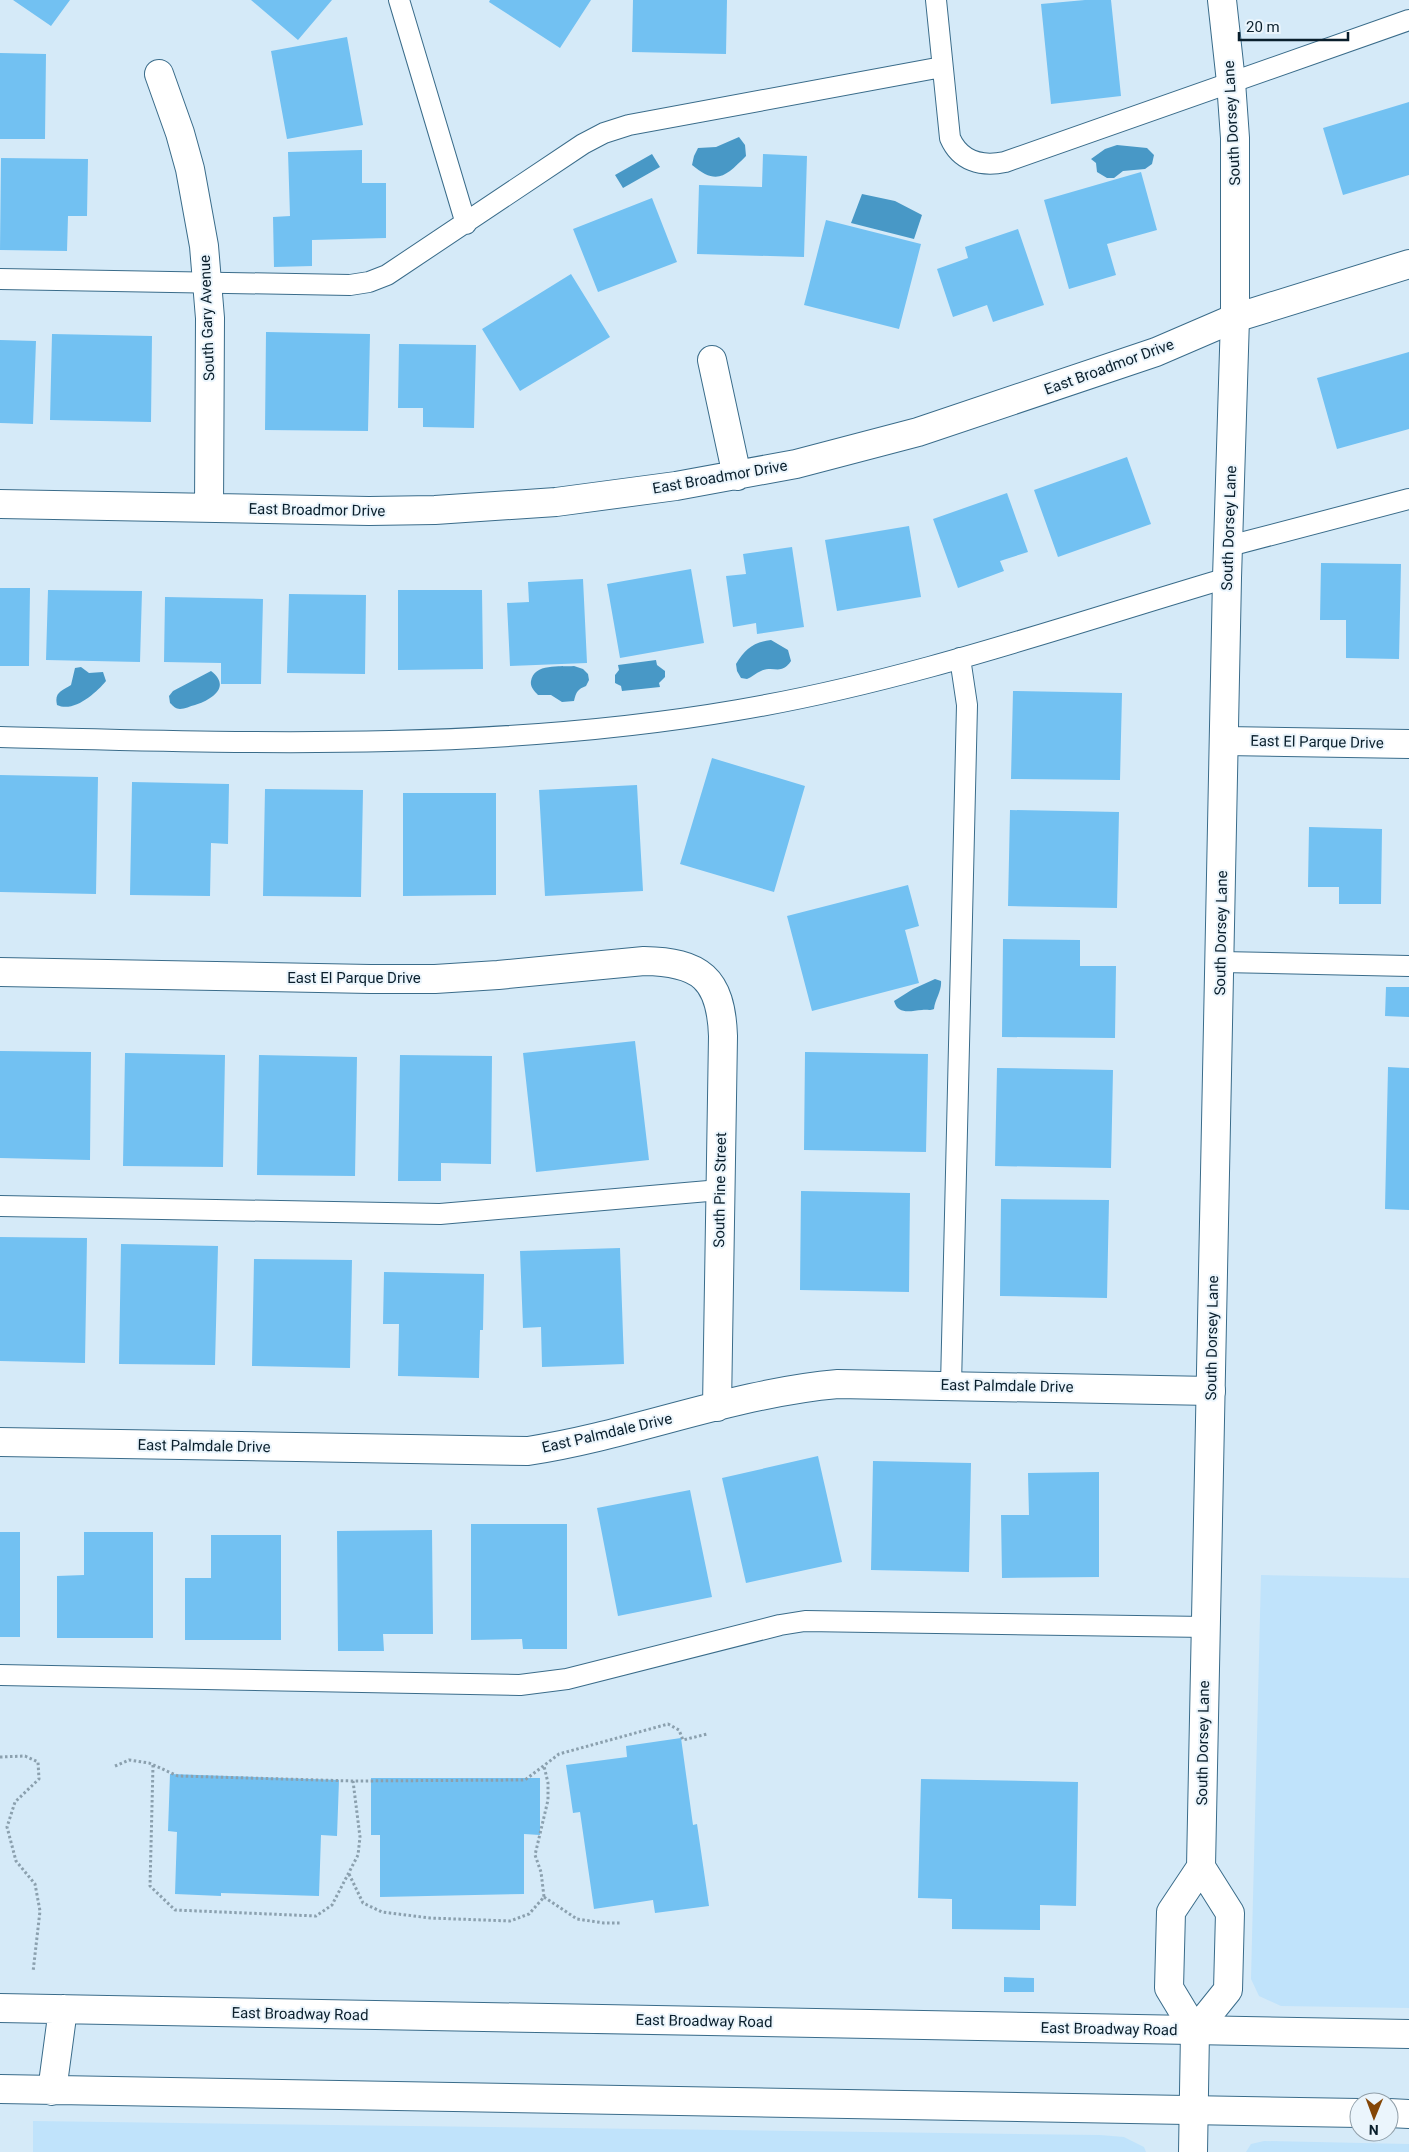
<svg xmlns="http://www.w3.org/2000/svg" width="1409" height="2152" font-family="Roboto,sans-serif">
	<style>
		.built { fill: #c0e3fb }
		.water { fill: #4898c6 }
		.building { fill: #72c1f2 }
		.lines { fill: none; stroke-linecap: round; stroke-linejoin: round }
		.service-casing { stroke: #3a6c8a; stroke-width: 22 }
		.minor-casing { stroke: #3a6c8a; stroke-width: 30 }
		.tertiary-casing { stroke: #3a6c8a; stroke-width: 30 }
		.secondary-casing { stroke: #3a6c8a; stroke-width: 30 }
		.path { stroke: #8ba0ae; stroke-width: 3; stroke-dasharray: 2.5 2.5; stroke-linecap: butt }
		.service { stroke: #fff; stroke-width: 20 }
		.minor { stroke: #fff; stroke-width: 28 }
		.tertiary { stroke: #fff; stroke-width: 28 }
		.secondary { stroke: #fff; stroke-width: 28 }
		.labels { text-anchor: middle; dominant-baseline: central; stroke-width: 4; stroke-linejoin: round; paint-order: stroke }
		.street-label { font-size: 15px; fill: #0a1f2c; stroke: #ebf5fc }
	</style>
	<rect width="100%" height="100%" fill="#d5eaf8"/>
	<path class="built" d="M1261 1575 1409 1578V2008L1281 2006 1259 1996 1251 1979Z
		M33 2121 1100 2135 1124 2137 1144 2147 1146 2152H33Z
		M1264 2141 1409 2144V2152H1246L1251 2144Z"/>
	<path class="water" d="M739 137 745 145 746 156C726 176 717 186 692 165L694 156 698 148 716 147Z
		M1117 145 1147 148 1154 155 1152 164 1145 169 1123 171 1114 178H1107L1097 172 1096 163 1091 159 1105 149Z
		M652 154 660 167 623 188 615 175Z
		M862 194 895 201 922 215 914 239 851 223Z
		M771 640 788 650 791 661C781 676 774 665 761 671 756 673 752 677 747 679L741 678 737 671 736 664C745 649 753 642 771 640Z
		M656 660 657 665 665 671V677L659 683 660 687 622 691 621 686 615 683V675L619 670 618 665Z
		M574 666 583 669 588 674 589 680 586 686C578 689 576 692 574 701L562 702 551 695H538C534 691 530 687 531 681 534 663 560 667 574 666Z
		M81 667 89 673 103 672 106 681C96 693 74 713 57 705 54 692 62 691 71 685L75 668Z
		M211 671C232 687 211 700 195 705 190 706 185 709 180 709 176 709 173 706 170 703L169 696 173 691Z
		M935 979 941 981C942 991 935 999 934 1009 929 1011 927 1009 922 1010 910 1011 898 1015 894 1001L913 989Z"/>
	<path class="building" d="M13 0H70L51 26Z
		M251 0H332L298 40Z
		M490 0H591L560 48 489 2Z
		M633 0H727L726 54 632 52Z
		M1085 0H1111L1121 96 1051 104 1041 4Z
		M347 37 363 125 287 139 271 51Z
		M0 53 46 54 45 139H0Z
		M1409 102V175L1343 195 1323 128Z
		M362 150V183H386V238L312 240V266L274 267 273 217 290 216 288 152Z
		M763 154 807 156 804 257 697 254 699 185 762 187Z
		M1 158 88 159 87 216H68L67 251 0 250Z
		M1141 172 1157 230 1107 244 1116 275 1069 289 1044 200Z
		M652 198 677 262 598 292 573 229Z
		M826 220 921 244 899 329 804 305Z
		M1018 229 1044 305 993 322 987 305 953 317 937 269 968 258 965 247Z
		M571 274 610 337 520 391 482 329Z
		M266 332 370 334 368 431 265 430Z
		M52 334 152 336 151 422 50 420Z
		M0 340 36 341 33 424 0 423Z
		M399 344 476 345 474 428 423 427V408H398Z
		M1409 352V429L1337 449 1317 378Z
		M1127 457 1151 524 1058 557 1034 490Z
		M1007 493 1028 552 1000 561 1004 571 958 588 933 519Z
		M909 526 921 597 837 611 825 540Z
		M792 547 804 627 757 634 756 623 733 627 726 576 746 574 743 554Z
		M1321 563 1401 564 1399 659 1346 658V620H1320Z
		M691 569 704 643 620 658 607 584Z
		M583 579 587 663 510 666 507 603 529 602 528 582Z
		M0 588H30L29 666H0Z
		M48 590 142 591 140 662 46 660Z
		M398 590H482L483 669 398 670Z
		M289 594 366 595 365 674 287 673Z
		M165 597 263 599 261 684H221V663L164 662Z
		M1013 691 1122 693 1120 780 1011 779Z
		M712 758 805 786 774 892 680 864Z
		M0 775 98 777 96 894 0 892Z
		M132 782 229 784 228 844 211 843 210 896 130 895Z
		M637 785 643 891 545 896 539 790Z
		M265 789 363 790 361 897 263 896Z
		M403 793H496V895L403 896Z
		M1010 810 1119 812 1117 908 1008 906Z
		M1309 827 1382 829 1381 904H1339V887H1308Z
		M908 885 919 926 905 930 919 983 812 1011 787 916Z
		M1003 939 1080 940V966H1116L1115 1038 1002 1037Z
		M1386 987H1409V1017L1385 1016Z
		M635 1041 649 1160 536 1172 523 1053Z
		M0 1051 91 1052 90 1160 0 1158Z
		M805 1052 928 1054 926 1152 804 1150Z
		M125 1053 225 1055 223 1167 123 1166Z
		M259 1055 357 1057 355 1176 257 1175Z
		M400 1055 492 1056 491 1164 441 1163V1181H398Z
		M1388 1067 1409 1068V1210L1385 1209Z
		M997 1068 1113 1070 1111 1168 995 1166Z
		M801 1191 910 1193 909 1292 800 1290Z
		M1001 1199 1109 1200 1107 1298 1000 1296Z
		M0 1237 87 1238 85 1363 0 1361Z
		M121 1244 218 1246 215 1365 119 1364Z
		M620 1248 624 1364 542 1367 541 1327 523 1328 520 1251Z
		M254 1259 352 1260 350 1368 252 1366Z
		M384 1272 484 1274 483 1330H480L479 1378 398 1376 399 1324H383Z
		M818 1456 842 1562 746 1583 722 1478Z
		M873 1461 971 1463 969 1572 871 1570Z
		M1099 1472V1577L1002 1578 1001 1515H1029L1028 1473Z
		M690 1490 712 1597 618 1616 597 1508Z
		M471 1524H567V1649H523L522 1639 471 1640Z
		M432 1530 433 1634H383L384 1651H338L337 1531Z
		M0 1532H20V1637H0Z
		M84 1532H153V1638H57V1576L84 1575Z
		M211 1535H281V1640H185V1578H211Z
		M681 1738 693 1825 697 1824 709 1906 655 1913 653 1900 594 1909 580 1812 573 1813 566 1765 627 1757 626 1746Z
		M170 1774 339 1780 337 1836 321 1835 319 1896 221 1893V1896L175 1894 177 1832 168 1831Z
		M371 1778H540V1835L524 1834V1894L380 1897V1835H371Z
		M921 1779 1078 1782 1076 1906 1040 1905V1930L952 1929V1899L918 1898Z
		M1004 1977 1034 1978V1992H1004Z"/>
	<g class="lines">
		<defs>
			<path id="service" d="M399 0 466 224
				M936 0 950 138C960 161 981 167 1005 162L1409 20
				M0 279 350 285 369 282 387 275 583 144 604 133 629 125 942 67
				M1229 546 1409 499
				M0 737C246 743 494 752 738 710 905 682 1065 626 1227 578
				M1221 962 1409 966
				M0 1206 440 1214 720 1190
				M951 1385 967 705 960 658
				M0 1675 520 1685 567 1679 780 1625 805 1621 1206 1627"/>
			<path id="minor" d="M159 74 180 133 190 169 204 246 210 318 209 508
				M712 360 737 476
				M0 504 369 511 435 510 556 502 676 486 796 464 918 432 1156 352 1235 318 1409 264
				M1225 741 1409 744
				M0 972 370 979H435L498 975 644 961C700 962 721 978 723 1036L717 1407
				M0 1442 528 1451C633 1435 733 1393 838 1384L1211 1391"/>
			<path id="tertiary" d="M1195 2031 1228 1990 1230 1913 1201 1867
				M1193 2152 1195 2031 1169 1988 1171 1912 1201 1867 1227 578 1235 318V138L1231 82 1222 0"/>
			<path id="secondary" d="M0 2008 1409 2034
				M0 2089 1359 2113
				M52 2091 63 2009
				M1389 2113 1409 2114"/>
		</defs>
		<use href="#service" class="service-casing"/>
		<use href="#minor" class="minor-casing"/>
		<use href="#tertiary" class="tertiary-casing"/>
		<use href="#secondary" class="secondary-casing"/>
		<path class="path" d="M0 1757 25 1756 38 1762 39 1779 15 1802 7 1827 16 1861 35 1884 40 1911 33 1972
			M153 1765 150 1886 175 1910 316 1916 332 1905 358 1855 360 1837 353 1781
			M115 1766 129 1760 149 1763 178 1776 353 1781 525 1780 559 1754 668 1724 679 1730 683 1740 707 1734
			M349 1874 363 1903 382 1912 430 1918 510 1921 529 1914 544 1897 541 1872 535 1855 548 1800V1783L544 1766
			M544 1897 577 1919 604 1923H620"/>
		<use href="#service" class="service"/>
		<use href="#minor" class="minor"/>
		<use href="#tertiary" class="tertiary"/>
		<use href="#secondary" class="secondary"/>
	</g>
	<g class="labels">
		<g class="street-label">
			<text transform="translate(1232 123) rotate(-93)">South Dorsey Lane</text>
			<text transform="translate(207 318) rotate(-92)">South Gary Avenue</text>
			<text transform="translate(1109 367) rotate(-20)">East Broadmor Drive</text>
			<text transform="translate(720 477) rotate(-10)">East Broadmor Drive</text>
			<text transform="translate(317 510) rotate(1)">East Broadmor Drive</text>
			<text transform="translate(1229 528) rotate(-88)">South Dorsey Lane</text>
			<text transform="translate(1317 742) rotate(1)">East El Parque Drive</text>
			<text transform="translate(1221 933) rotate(-89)">South Dorsey Lane</text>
			<text x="354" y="978">East El Parque Drive</text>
			<text transform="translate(720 1190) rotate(-89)">South Pine Street</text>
			<text transform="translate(1212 1338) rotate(-89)">South Dorsey Lane</text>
			<text transform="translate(1007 1386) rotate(1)">East Palmdale Drive</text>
			<text transform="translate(607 1433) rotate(-13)">East Palmdale Drive</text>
			<text transform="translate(204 1446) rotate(1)">East Palmdale Drive</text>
			<text transform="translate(1203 1743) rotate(-89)">South Dorsey Lane</text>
			<text transform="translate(300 2014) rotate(1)">East Broadway Road</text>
			<text transform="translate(704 2021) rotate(1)">East Broadway Road</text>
			<text transform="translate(1109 2029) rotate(1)">East Broadway Road</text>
		</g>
	</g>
	<g transform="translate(1374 2117) rotate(181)"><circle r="24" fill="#ebf5fc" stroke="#919fa9"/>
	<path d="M0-4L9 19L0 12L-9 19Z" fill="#844607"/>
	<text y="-8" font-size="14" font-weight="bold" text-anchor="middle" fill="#0a1f2c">N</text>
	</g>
	<path d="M1239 32v8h109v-8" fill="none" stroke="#0a1f2c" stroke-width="2.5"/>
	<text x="1246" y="32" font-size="15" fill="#0a1f2c" stroke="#ebf5fc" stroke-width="4" paint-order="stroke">20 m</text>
</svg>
